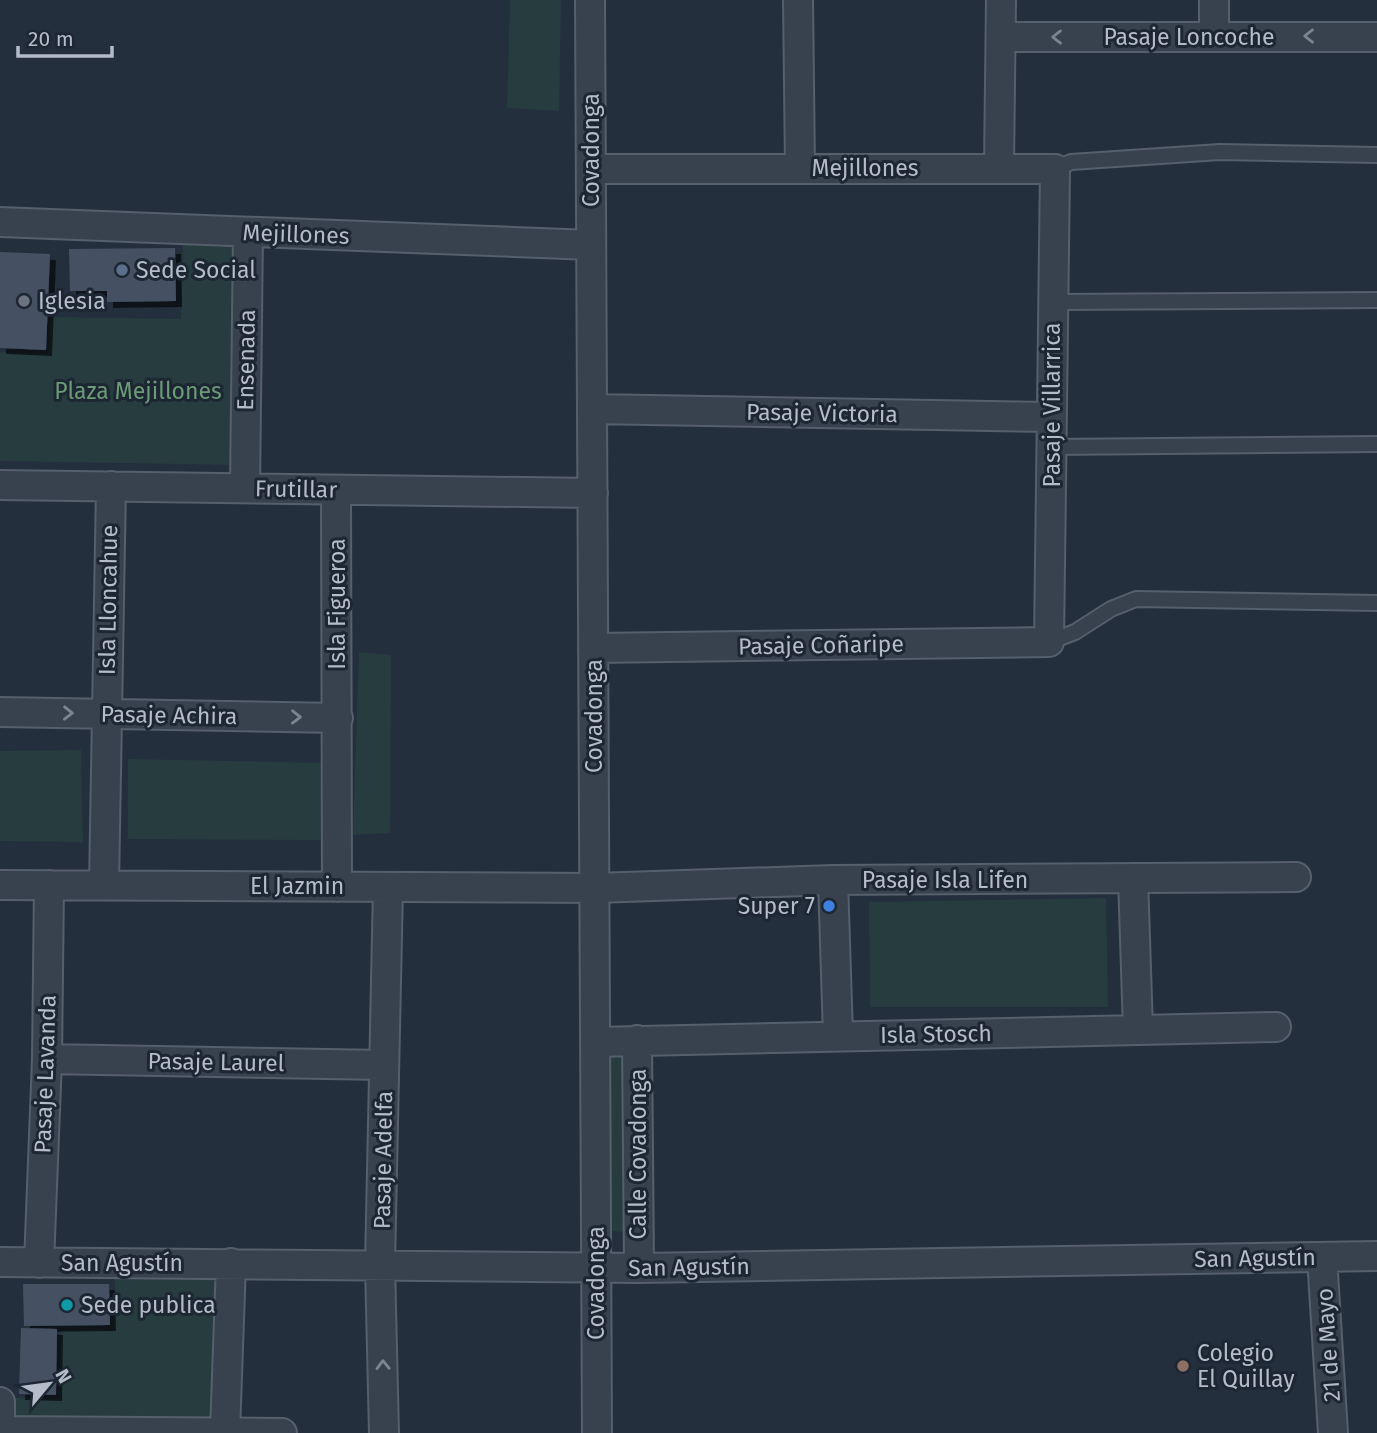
<svg xmlns="http://www.w3.org/2000/svg" width="1377" height="1433" font-family="'Fira Sans',sans-serif">
	<style>
		.green { fill: #263c3f }
		.building { fill: #455162; filter: url(#shadow) }
		.lines { fill: none; stroke-linecap: round; stroke-linejoin: round }
		.service-casing { stroke: #565f6c; stroke-width: 18 }
		.minor-casing { stroke: #565f6c; stroke-width: 32 }
		.service { stroke: #38414e; stroke-width: 14 }
		.minor { stroke: #38414e; stroke-width: 28 }
		.oneway { stroke: #7c8592 }
		.service-dot { fill: #5c6f8a; stroke: #1d2633; stroke-width: 2.5 }
		.worship-dot { fill: #6b7280; stroke: #1d2633; stroke-width: 2.5 }
		.shop-dot { fill: #3f7fe0; stroke: #1d2633; stroke-width: 2.5 }
		.culture-dot { fill: #0f9aa8; stroke: #1d2633; stroke-width: 2.5 }
		.education-dot { fill: #8d6e63; stroke: #1d2633; stroke-width: 2.5 }
		.labels { text-anchor: middle; dominant-baseline: central; stroke-width: 6; stroke-linejoin: round; paint-order: stroke }
		.street-label { font-size: 23px; fill: #b4bcc9; stroke: #1d2633 }
		.poi-label { font-size: 23px; fill: #b4bcc9; stroke: #1d2633; text-anchor: start }
		.park-label { font-size: 23px; fill: #6b9a76; stroke: #1d2633 }
	</style>
	<defs>
		<filter id="shadow"><feDropShadow dx="6" dy="6" stdDeviation="0" flood-color="#0009"/></filter>
	</defs>
	<rect width="100%" height="100%" fill="#242f3e"/>
	<path class="green" d="M510 0H561L559 111 507 108Z
		M183 245 241 247 239 465 0 461V352L48 354 51 317 181 319Z
		M359 652 391 655 390 833 353 835Z
		M81 750 83 842 0 841V751Z
		M128 759 325 763V840L128 839Z
		M1106 898 1108 1007H870L869 902Z
		M626 1049 625 1232 600 1230 602 1050Z
		M115 1267H227L222 1429H3L4 1398H59L61 1330H114Z"/>
	<path class="building" d="M175 248 176 301 107 302V291H70L69 249Z
		M0 252 50 254 46 350 0 348Z
		M23 1284H109L110 1325 24 1326Z
		M21 1328 57 1329 56 1395 19 1394Z"/>
	<g class="lines">
		<defs>
			<path id="service" d="M1055 169 1071 162 1220 152 1377 155
				M1053 302 1377 300
				M1052 447 1377 444
				M1049 642 1075 632 1111 609 1136 599 1377 603"/>
			<path id="minor" d="M590 0 597 1433
				M798 0 800 168
				M1214 0V36
				M1001 37H1377
				M999 167 1001 0
				M591 169H1055L1049 642 593 648
				M0 222 591 245
				M592 409 1051 417
				M0 485 593 493
				M245 488 248 232
				M336 490 337 887
				M0 712 338 718
				M1133 878 1138 1030
				M833 880 838 1036
				M0 885 595 888 833 880 1296 877
				M104 885 111 486
				M637 1040 639 1268
				M595 1042 1276 1027
				M47 1059 384 1065
				M1322 1257 1333 1433
				M0 1262 639 1268 1377 1256
				M39 1263 47 1059 49 885
				M0 1402V1433
				M0 1431 282 1433
				M225 1432 231 1263
				M384 1433 380 1265 388 887"/>
		</defs>
		<use href="#service" class="service-casing"/>
		<use href="#minor" class="minor-casing"/>
		<use href="#service" class="service"/>
		<use href="#minor" class="minor"/>
	</g>
	<defs><path id="oneway-chevron" d="M-2-3.5L2.5 0L-2 3.5" fill="none" stroke-width="1.6" stroke-linecap="round" stroke-linejoin="round" transform="scale(1.75)"/></defs>
	<g class="oneway">
		<use href="#oneway-chevron" transform="translate(1309 36) rotate(-180)"/>
		<use href="#oneway-chevron" transform="translate(1057 37) rotate(180)"/>
		<use href="#oneway-chevron" transform="translate(68 713) rotate(1)"/>
		<use href="#oneway-chevron" transform="translate(296 717) rotate(1)"/>
		<use href="#oneway-chevron" transform="translate(383 1365) rotate(-91)"/>
	</g>
	<circle class="service-dot" cx="122" cy="270" r="7"/>
	<circle class="worship-dot" cx="24" cy="301" r="7"/>
	<circle class="shop-dot" cx="829" cy="906" r="7"/>
	<circle class="culture-dot" cx="67" cy="1305" r="7"/>
	<circle class="education-dot" cx="1183" cy="1366" r="7"/>
	<g class="labels">
		<g class="street-label">
			<text x="1189" y="37">Pasaje Loncoche</text>
			<text transform="translate(591 150) rotate(-90)">Covadonga</text>
			<text x="865" y="168">Mejillones</text>
			<text transform="translate(296 234) rotate(2)">Mejillones</text>
			<text transform="translate(246 360) rotate(-89)">Ensenada</text>
			<text transform="translate(1052 405) rotate(-90)">Pasaje Villarrica</text>
			<text transform="translate(822 413) rotate(1)">Pasaje Victoria</text>
			<text transform="translate(296 489) rotate(1)">Frutillar</text>
			<text transform="translate(108 600) rotate(-89)">Isla Lloncahue</text>
			<text transform="translate(337 604) rotate(-90)">Isla Figueroa</text>
			<text transform="translate(821 645) rotate(-1)">Pasaje Coñaripe</text>
			<text transform="translate(169 715) rotate(1)">Pasaje Achira</text>
			<text transform="translate(594 716) rotate(-90)">Covadonga</text>
			<text x="945" y="880">Pasaje Isla Lifen</text>
			<text x="297" y="886">El Jazmin</text>
			<text transform="translate(936 1034) rotate(-1)">Isla Stosch</text>
			<text transform="translate(216 1062) rotate(1)">Pasaje Laurel</text>
			<text transform="translate(45 1074) rotate(-88)">Pasaje Lavanda</text>
			<text transform="translate(638 1154) rotate(-90)">Calle Covadonga</text>
			<text transform="translate(383 1160) rotate(-89)">Pasaje Adelfa</text>
			<text transform="translate(1255 1258) rotate(-1)">San Agustín</text>
			<text x="122" y="1263">San Agustín</text>
			<text transform="translate(689 1267) rotate(-1)">San Agustín</text>
			<text transform="translate(596 1283) rotate(-90)">Covadonga</text>
			<text transform="translate(1328 1345) rotate(-94)">21 de Mayo</text>
		</g>
		<g class="poi-label">
			<text x="136" y="270">Sede Social</text>
			<text x="38" y="301">Iglesia</text>
			<text x="815" y="906" text-anchor="end">Super 7</text>
			<text x="81" y="1305">Sede publica</text>
			<text x="1197" y="1353">Colegio<tspan x="1197" dy="26">El Quillay</tspan></text>
		</g>
		<g class="park-label">
			<text x="138" y="391">Plaza Mejillones</text>
		</g>
	</g>
	<g transform="translate(49 1384) rotate(61)" stroke="#1d2633" stroke-width="5" paint-order="stroke">
	<path d="M0-5L12 26L0 18L-12 26Z" fill="#b4bcc9"/>
	<text y="-10" font-size="19" font-weight="bold" text-anchor="middle" fill="#b4bcc9">N</text>
	</g>
	<path d="M18 46v10h94v-10" fill="none" stroke="#b4bcc9" stroke-width="3.5"/>
	<text x="28" y="46" font-size="21" fill="#b4bcc9" stroke="#1d2633" stroke-width="5" paint-order="stroke">20 m</text>
</svg>
